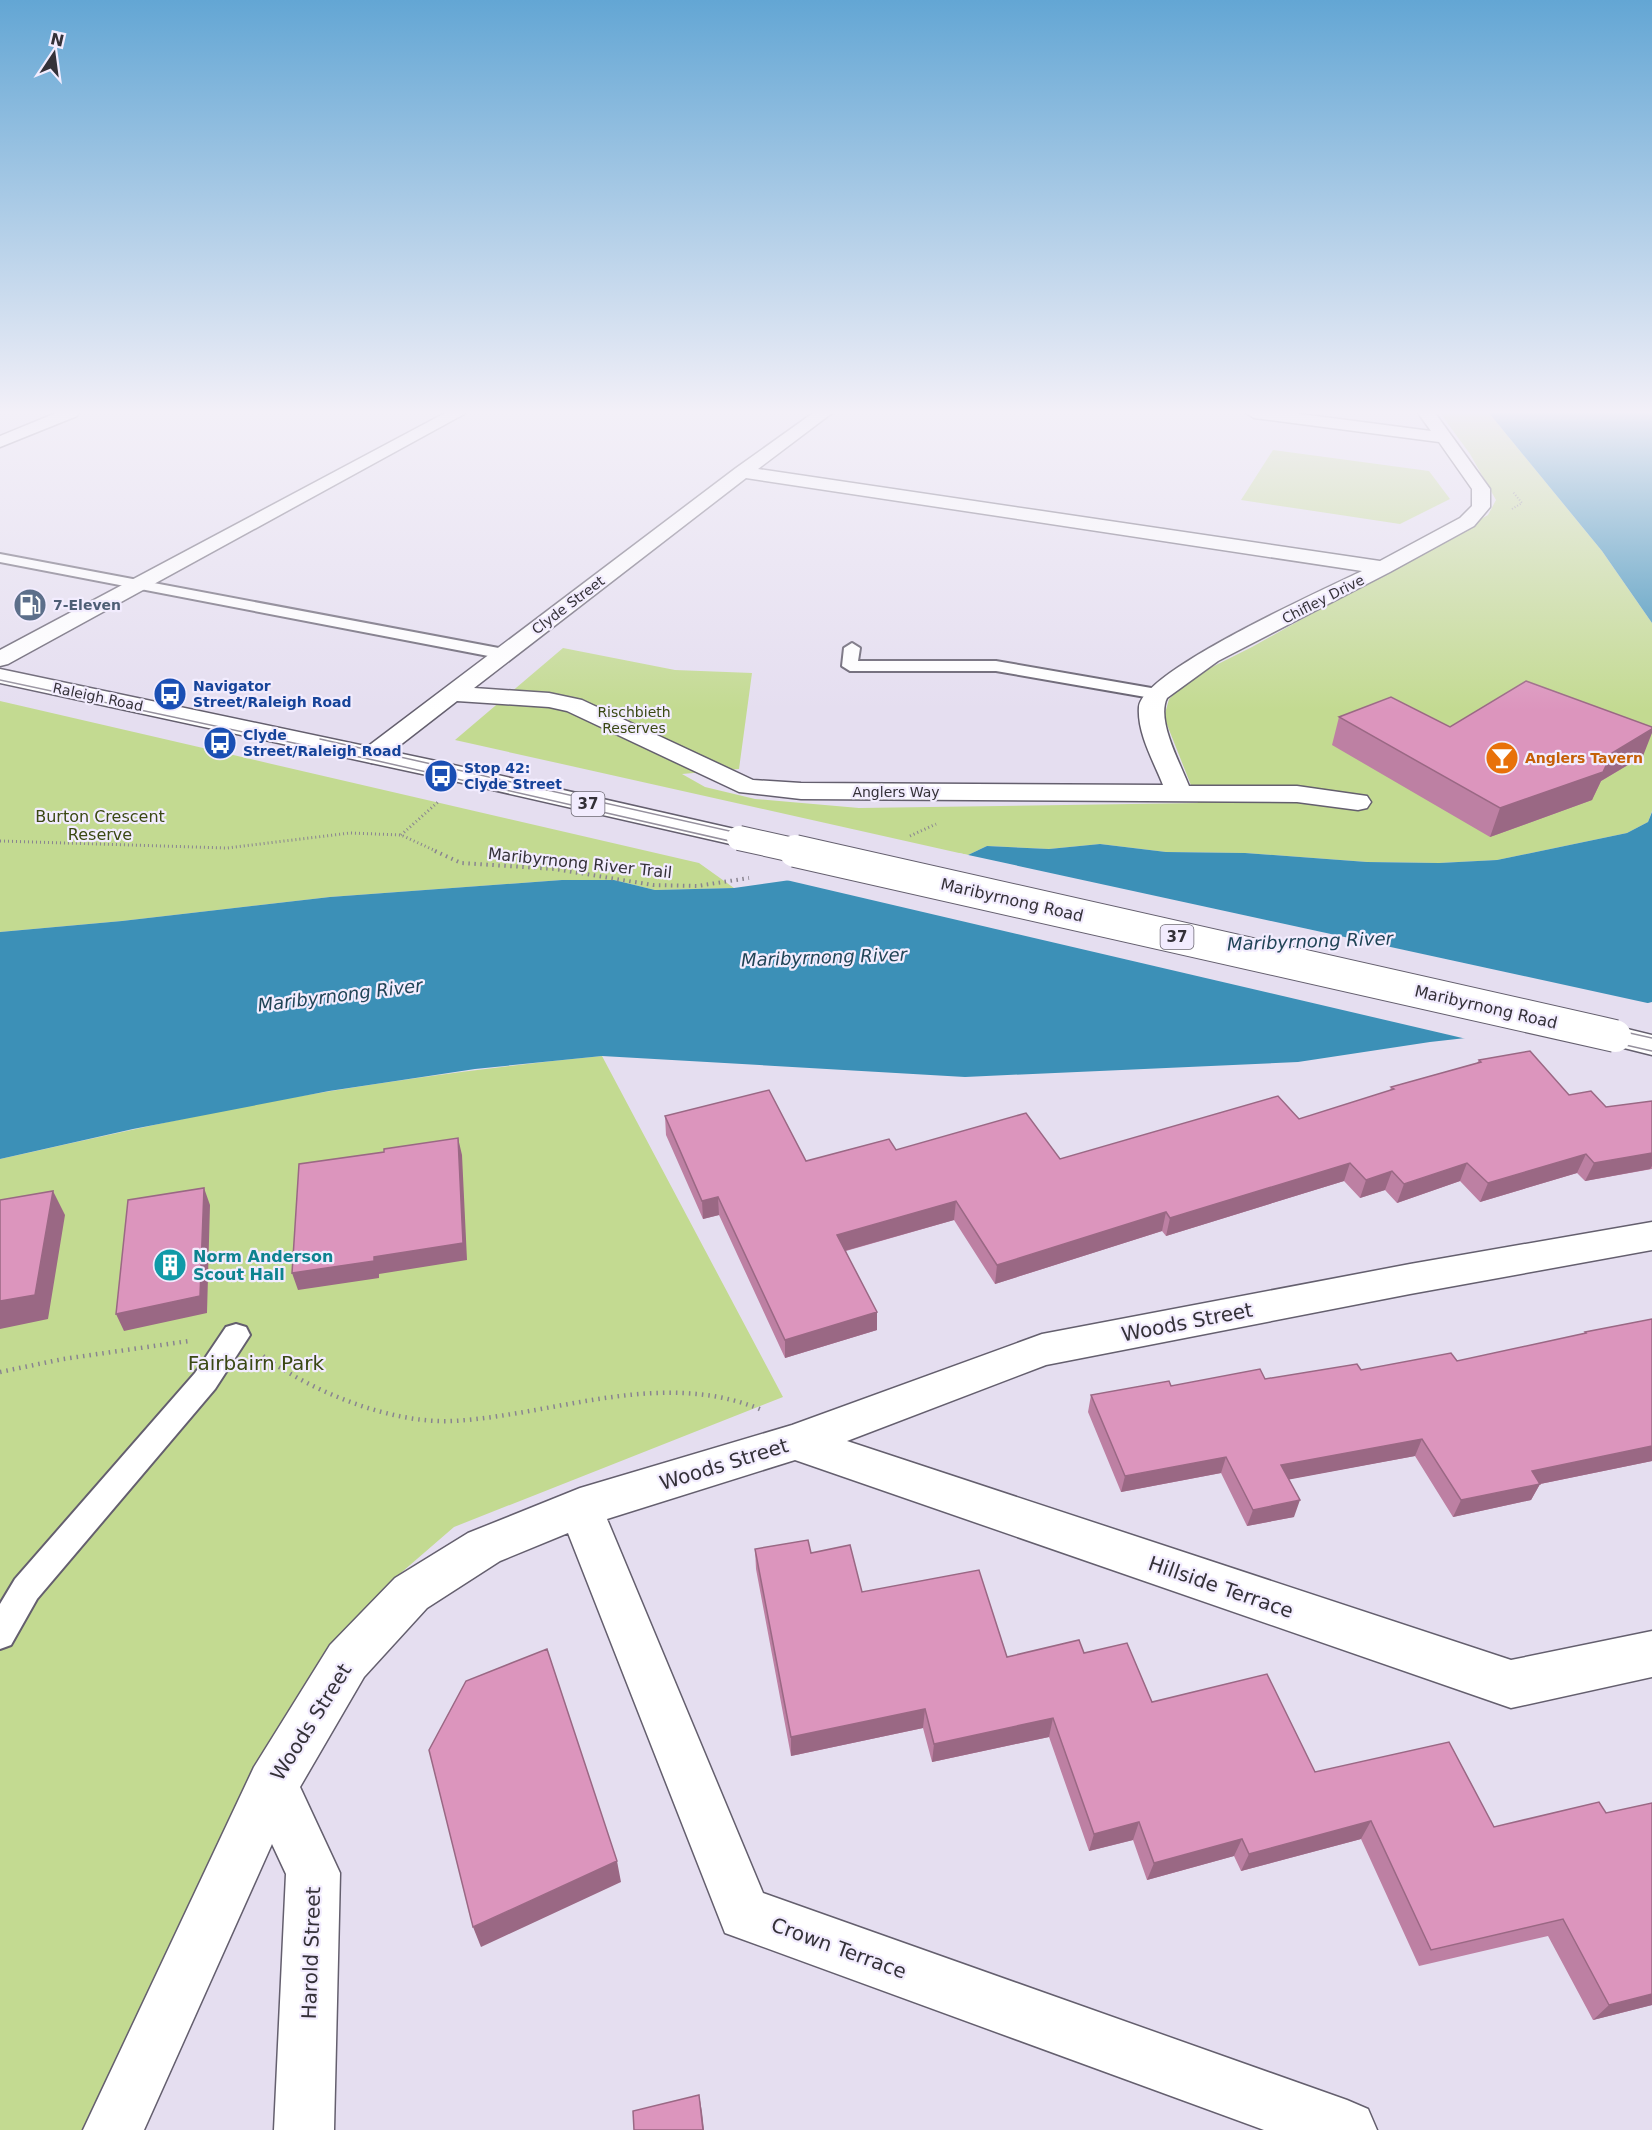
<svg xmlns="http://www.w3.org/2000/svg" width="1652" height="2130" font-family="'DejaVu Sans',sans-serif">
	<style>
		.green { fill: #c3da91 }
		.water { fill: #3c90b7 }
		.pier { fill: #e5def0 }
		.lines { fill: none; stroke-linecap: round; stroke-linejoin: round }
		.lane-casing { stroke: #645f6e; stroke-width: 4 }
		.street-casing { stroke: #645f6e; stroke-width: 3 }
		.primary-casing { stroke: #645f6e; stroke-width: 3 }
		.path-far3 { stroke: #898490; stroke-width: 2; stroke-dasharray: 1 2; stroke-linecap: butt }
		.path-far2 { stroke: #898490; stroke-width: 3; stroke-dasharray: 1 3; stroke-linecap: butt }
		.path-far1 { stroke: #898490; stroke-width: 4; stroke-dasharray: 1.5 4.5; stroke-linecap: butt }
		.path { stroke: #898490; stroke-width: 4.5; stroke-dasharray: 1.5 5; stroke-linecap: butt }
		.lane { fill: #fff; fill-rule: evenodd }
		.street { fill: #fff; fill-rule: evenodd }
		.primary { fill: #fff; fill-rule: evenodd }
		.tram { stroke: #95909d; stroke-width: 1.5 }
		.primary-bridge-far1-casing { stroke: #645f6e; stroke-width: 26; stroke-linecap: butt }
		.primary-bridge-casing { stroke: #645f6e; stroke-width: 34; stroke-linecap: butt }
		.primary-bridge-far1 { stroke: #fff; stroke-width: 24 }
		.primary-bridge { stroke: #fff; stroke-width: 32 }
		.wall { fill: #bd80a3 }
		.shaded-wall { fill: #9a6884 }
		.building { fill: #dc95bd; stroke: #9a6884; stroke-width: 1.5 }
		.labels { text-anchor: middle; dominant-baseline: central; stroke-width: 4.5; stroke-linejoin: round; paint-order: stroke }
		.far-street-label { font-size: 14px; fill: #343138; stroke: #f2ecfe }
		.far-service-label { font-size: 14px; font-weight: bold; fill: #4e5e75; stroke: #f2ecfe; text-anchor: start }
		.far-transit-label { font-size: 14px; font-weight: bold; fill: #164399; stroke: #f2ecfe; text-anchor: start }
		.far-park-label { font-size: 14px; fill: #3a4813; stroke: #f2ecfe }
		.far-food-label { font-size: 14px; font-weight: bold; fill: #c56008; stroke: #f2ecfe; text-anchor: start }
		.shield { fill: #f2ecfe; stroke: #6d6973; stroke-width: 1.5 }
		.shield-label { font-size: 15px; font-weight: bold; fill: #343138 }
		.park-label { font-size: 16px; fill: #3a4813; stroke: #f2ecfe }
		.street-label { font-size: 16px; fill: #343138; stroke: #f2ecfe }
		.culture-label { font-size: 16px; font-weight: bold; fill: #0d838f; stroke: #f2ecfe; text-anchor: start }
		.water-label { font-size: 18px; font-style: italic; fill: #204456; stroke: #f2ecfe }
		.near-street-label { font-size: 20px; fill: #343138; stroke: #f2ecfe }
		.near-park-label { font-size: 20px; fill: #3a4813; stroke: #f2ecfe }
	</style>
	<rect width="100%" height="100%" fill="#e5def0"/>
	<path class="green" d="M1440 413H1489L1602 551 1652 623V811L1648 822 1627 833 1497 860 1439 863 1367 862 1245 853 1166 852 1100 844 1049 849 987 846 968 855 455 740 563 648 675 670 752 673 739 769 682 774 705 787 755 799 859 808 1198 803 1164 717 1169 699 1194 676 1252 647 1488 515 1496 500 1470 454Z
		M1273 450 1429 471 1450 499 1400 524 1241 500Z
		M0 701 699 863 734 888 655 890 614 880H562L330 897 122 921 0 932Z
		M602 1056 783 1397 454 1527 395 1578 315 1682 105 2130H0V1159C110 1135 220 1109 331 1091 421 1076 511 1065 602 1056Z"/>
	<path class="water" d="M1489 413H1652V623L1602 551Z
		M1652 812V1002L1545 1029 1430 1042 1298 1062 965 1077 602 1056 475 1069 329 1091 133 1129 0 1159V932L122 921 330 897 562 880H614L655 890 734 888 968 855 987 846 1049 849 1100 844 1166 852 1245 853 1367 862 1439 863 1497 860 1627 833 1648 822Z"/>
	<path class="pier" d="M959 853 1652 1004V1005L1546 1032 1471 1040 782 879Z"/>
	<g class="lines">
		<defs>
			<path id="lane" d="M0 554 504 649 512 654 504 659 0 562Z
				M852 643 860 648 858 661H996L1157 689 1165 694 1157 699 996 671H850L842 666 844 648Z
				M236 1324 246 1327 250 1335 215 1389 37 1599 11 1645 0 1649V1604L15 1579 195 1373 226 1327Z"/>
			<path id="street" d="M56 413H79L77 416 0 447V436Z
				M445 413H466L8 664 0 666V650Z
				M813 413H832L758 469 1380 561 1460 518 1472 506V489L1439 442 1254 418 1246 413H1293L1431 431 1418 413H1435L1490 489V507L1474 526 1390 572 1218 661 1167 698C1156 720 1180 763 1189 786H1297L1367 796 1371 802 1367 808 1358 810 1297 802 801 799 739 792 567 711 549 707 457 701 381 760 372 763 363 760 359 755 363 750 736 468ZM746 478 1362 571C1325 589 1142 671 1139 707 1137 733 1154 762 1163 785L801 783 753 780 582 700 549 693 474 688Z
				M1652 1222V1250L1410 1294 1046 1365 847 1441 1511 1660 1652 1631V1677L1511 1708 795 1460 607 1519 763 1893 1347 2100 1368 2109 1377 2130H1264L725 1933 568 1533 500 1561 427 1608 364 1677 300 1787 340 1873 334 2130H274L286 1874 272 1844 144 2130H83L254 1767 330 1645 395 1578 468 1533 580 1488 792 1425 1042 1334 1410 1264Z"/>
			<path id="primary" d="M0 669 436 761 739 830 749 832 753 838 749 844 739 846 436 777 0 683Z
				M1615 1026 1652 1035V1055L1604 1043 1599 1036 1604 1029Z"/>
		</defs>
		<use href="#lane" class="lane-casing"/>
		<use href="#street" class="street-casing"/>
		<use href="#primary" class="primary-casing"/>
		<path class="path-far3" d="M1512 509 1522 503 1513 492"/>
		<path class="path-far2" d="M401 835 438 802
			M910 836 936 824
			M0 841 227 848 350 833 401 835 438 852"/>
		<path class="path-far1" d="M435 851 461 863 555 869 653 885 697 886 749 878"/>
		<path class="path" d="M263 1356C312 1392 392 1424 453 1421 556 1415 662 1368 762 1410
			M0 1372 63 1359 189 1341"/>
		<use href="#lane" class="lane"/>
		<use href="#street" class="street"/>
		<use href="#primary" class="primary"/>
		<path class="tram" d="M0 680 378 761 1652 1051
			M320 739 1652 1038"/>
		<defs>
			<path id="primary-bridge-far1" d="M739 838 802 852"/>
			<path id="primary-bridge" d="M795 851 1615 1036"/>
		</defs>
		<use href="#primary-bridge-far1" class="primary-bridge-far1-casing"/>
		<use href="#primary-bridge" class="primary-bridge-casing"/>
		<use href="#primary-bridge-far1" class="primary-bridge-far1"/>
		<use href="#primary-bridge" class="primary-bridge"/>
	</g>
	<path class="wall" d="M1339 717 1450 727 1643 756 1601 781 1592 800 1490 837 1332 745Z
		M1479 1060 1569 1095 1606 1107 1652 1101V1169L1585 1181 1577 1173 1480 1202 1460 1181 1397 1203 1385 1190 1360 1198 1344 1181 1166 1236 1162 1231 995 1284 954 1220 846 1251 877 1330 785 1358 719 1215 703 1219 666 1135 665 1116 806 1161 896 1150 1060 1159 1299 1119 1390 1091 1391 1087 1477 1063Z
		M1652 1319V1461L1540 1484 1531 1500 1453 1517 1415 1456 1289 1479 1294 1517 1247 1526 1221 1473 1121 1492 1088 1412 1091 1395 1171 1386 1265 1379 1457 1361 1584 1334 1585 1332Z
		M755 1549 811 1553 862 1592 1007 1657 1084 1653 1152 1702 1315 1772 1494 1827 1606 1813 1652 1803V2005L1593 2020 1548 1936 1419 1966 1361 1839 1241 1871 1234 1856 1147 1880 1133 1840 1089 1851 1049 1737 932 1762 923 1728 791 1756 756 1569Z"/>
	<path class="shaded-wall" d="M1652 729V733L1643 756 1601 781 1592 800 1490 837 1500 808 1612 753Z
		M458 1138 462 1155 467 1260 379 1274V1278L298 1290 292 1273Z
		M1652 1153V1166L1650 1169 1585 1181 1594 1163Z
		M1586 1154 1577 1173 1480 1202 1488 1183Z
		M1350 1163 1344 1181 1166 1236 1170 1218Z
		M1467 1163 1460 1181 1397 1203 1404 1184Z
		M1392 1171 1385 1190 1360 1198 1366 1180Z
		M204 1188 210 1205 207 1313 124 1331 116 1314Z
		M53 1191 65 1215 48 1319 0 1329V1301Z
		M718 1197 719 1215 703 1219 702 1201Z
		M956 1201 954 1220 837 1253V1235Z
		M1166 1212 1162 1231 995 1284 997 1265Z
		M877 1312V1330L785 1358V1340Z
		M1422 1439 1415 1456 1276 1482 1281 1465Z
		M1652 1446V1461L1540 1484 1531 1500 1453 1517 1461 1500 1532 1471Z
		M1226 1457 1221 1473 1121 1492 1125 1476Z
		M1300 1500 1294 1517 1247 1526 1253 1510Z
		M925 1709 923 1728 791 1756V1737Z
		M1053 1718 1049 1737 932 1762 934 1744Z
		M1371 1821 1361 1839 1241 1871 1249 1854Z
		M1139 1822 1133 1840 1089 1851 1094 1834Z
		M1242 1839 1234 1856 1147 1880 1154 1863Z
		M617 1861 621 1882 481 1947 473 1927Z
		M1652 1994V2005L1593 2020 1609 2005Z
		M699 2095 702 2112 704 2130H703Z"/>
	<path class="building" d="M1526 681 1652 727V729L1612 753 1603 772 1500 808 1339 717 1391 697 1450 727Z
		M1530 1051 1569 1095 1591 1091 1606 1107 1652 1101V1153L1594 1163 1586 1154 1488 1183 1467 1163 1404 1184 1392 1171 1366 1180 1350 1163 1170 1218 1166 1212 997 1265 956 1201 837 1235 877 1312 785 1340 718 1197 702 1201 665 1116 769 1090 806 1161 889 1139 896 1150 1026 1113 1060 1159 1278 1096 1299 1119 1394 1089 1391 1087 1481 1062 1479 1060Z
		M458 1138 463 1243 374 1257V1261L292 1273 299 1164 384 1152V1149Z
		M204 1188 200 1296 116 1314 128 1200Z
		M53 1191 35 1295 0 1301V1200Z
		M1652 1319V1446L1532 1471 1540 1484 1461 1500 1422 1439 1281 1465 1300 1500 1253 1510 1226 1457 1125 1476 1091 1395 1169 1381 1171 1386 1260 1369 1265 1379 1357 1364 1361 1370 1451 1353 1457 1361 1586 1333 1585 1332Z
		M808 1540 811 1553 850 1545 862 1592 979 1570 1007 1657 1079 1640 1084 1653 1127 1643 1152 1702 1267 1674 1315 1772 1449 1742 1494 1827 1599 1802 1606 1813 1652 1803V1994L1609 2005 1563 1919 1431 1950 1371 1821 1249 1854 1242 1839 1154 1863 1139 1822 1094 1834 1053 1718 934 1744 925 1709 791 1737 755 1549Z
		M547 1649 617 1861 473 1927 429 1750 466 1681Z
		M699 2095 703 2130H634L633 2111Z"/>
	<linearGradient id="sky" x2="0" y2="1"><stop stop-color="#63a6d4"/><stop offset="0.58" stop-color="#f3f0f8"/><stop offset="1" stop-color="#f3f0f8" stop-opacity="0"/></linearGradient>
	<rect width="1652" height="711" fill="url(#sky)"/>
	<defs>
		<symbol id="fuel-disc" viewBox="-11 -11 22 22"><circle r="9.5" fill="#5c6f8a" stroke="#f2ecfe"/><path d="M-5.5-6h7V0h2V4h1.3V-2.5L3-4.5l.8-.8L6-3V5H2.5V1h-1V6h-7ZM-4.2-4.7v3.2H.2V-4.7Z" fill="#fff"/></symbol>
		<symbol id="bus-disc" viewBox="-11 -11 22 22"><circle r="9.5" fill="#1a4fb4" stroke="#f2ecfe"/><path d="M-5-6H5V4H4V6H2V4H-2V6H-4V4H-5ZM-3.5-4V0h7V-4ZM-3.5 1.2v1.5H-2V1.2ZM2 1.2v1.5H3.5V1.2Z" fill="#fff"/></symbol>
		<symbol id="bar-disc" viewBox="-11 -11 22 22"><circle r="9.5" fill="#e8710a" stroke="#f2ecfe"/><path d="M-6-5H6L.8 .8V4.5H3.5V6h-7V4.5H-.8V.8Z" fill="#fff"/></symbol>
		<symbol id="building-disc" viewBox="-11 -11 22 22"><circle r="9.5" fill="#0f9aa8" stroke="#f2ecfe"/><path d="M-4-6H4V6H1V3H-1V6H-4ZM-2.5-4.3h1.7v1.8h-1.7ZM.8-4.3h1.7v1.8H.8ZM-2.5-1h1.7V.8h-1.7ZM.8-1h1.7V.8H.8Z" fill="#fff"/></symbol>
	</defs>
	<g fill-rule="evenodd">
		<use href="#fuel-disc" x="11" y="586" width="38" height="38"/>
		<use href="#bus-disc" x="151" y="675" width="38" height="38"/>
		<use href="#bus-disc" x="201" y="724" width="38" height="38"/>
		<use href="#bar-disc" x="1483" y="739" width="38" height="38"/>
		<use href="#bus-disc" x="422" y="757" width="38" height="38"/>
		<use href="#building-disc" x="151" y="1246" width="38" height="38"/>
	</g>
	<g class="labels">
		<g class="far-street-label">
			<text transform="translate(1323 599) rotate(-27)">Chifley Drive</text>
			<text transform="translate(568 605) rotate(-37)">Clyde Street</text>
			<text transform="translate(98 697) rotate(12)">Raleigh Road</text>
			<text x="896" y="792">Anglers Way</text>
		</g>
		<g class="far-service-label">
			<text x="53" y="605">7-Eleven</text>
		</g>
		<g class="far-transit-label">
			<text x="193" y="686">Navigator<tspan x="193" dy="16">Street/Raleigh Road</tspan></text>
			<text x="243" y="735">Clyde<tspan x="243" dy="16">Street/Raleigh Road</tspan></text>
			<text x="464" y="768">Stop 42:<tspan x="464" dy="16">Clyde Street</tspan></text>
		</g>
		<g class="far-park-label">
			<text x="634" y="712">Rischbieth<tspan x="634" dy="16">Reserves</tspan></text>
		</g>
		<g class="far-food-label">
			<text x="1525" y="758">Anglers Tavern</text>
		</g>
		<g class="shield">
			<rect x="571.5" y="792" width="33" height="24" rx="4.5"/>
			<rect x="1160.5" y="925" width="33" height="24" rx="4.5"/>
		</g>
		<g class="shield-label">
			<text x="588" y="804">37</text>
			<text x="1177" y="937">37</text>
		</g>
		<g class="park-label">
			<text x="100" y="816">Burton Crescent<tspan x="100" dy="18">Reserve</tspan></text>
		</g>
		<g class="street-label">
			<text transform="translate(580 863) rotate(6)">Maribyrnong River Trail</text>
			<text transform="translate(1012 900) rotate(13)">Maribyrnong Road</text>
			<text transform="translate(1486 1007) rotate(13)">Maribyrnong Road</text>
		</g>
		<g class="culture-label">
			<text x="193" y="1256">Norm Anderson<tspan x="193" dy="18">Scout Hall</tspan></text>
		</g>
		<g class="water-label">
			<text transform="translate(1310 941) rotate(-2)">Maribyrnong River</text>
			<text transform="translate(824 957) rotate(-2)">Maribyrnong River</text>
			<text transform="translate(340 995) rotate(-7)">Maribyrnong River</text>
		</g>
		<g class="near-street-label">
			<text transform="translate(1187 1322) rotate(-11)">Woods Street</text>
			<text transform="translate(724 1464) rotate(-17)">Woods Street</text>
			<text transform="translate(1221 1587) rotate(19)">Hillside Terrace</text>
			<text transform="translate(311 1722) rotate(-58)">Woods Street</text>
			<text transform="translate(839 1948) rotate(20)">Crown Terrace</text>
			<text transform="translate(311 1953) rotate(-88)">Harold Street</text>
		</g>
		<g class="near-park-label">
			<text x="256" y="1363">Fairbairn Park</text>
		</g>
	</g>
	<g transform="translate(54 54) rotate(13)" stroke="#f2ecfe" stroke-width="4.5" paint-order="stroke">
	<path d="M0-4.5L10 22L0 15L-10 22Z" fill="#343138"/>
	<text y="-9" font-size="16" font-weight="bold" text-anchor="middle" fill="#343138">N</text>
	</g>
</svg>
